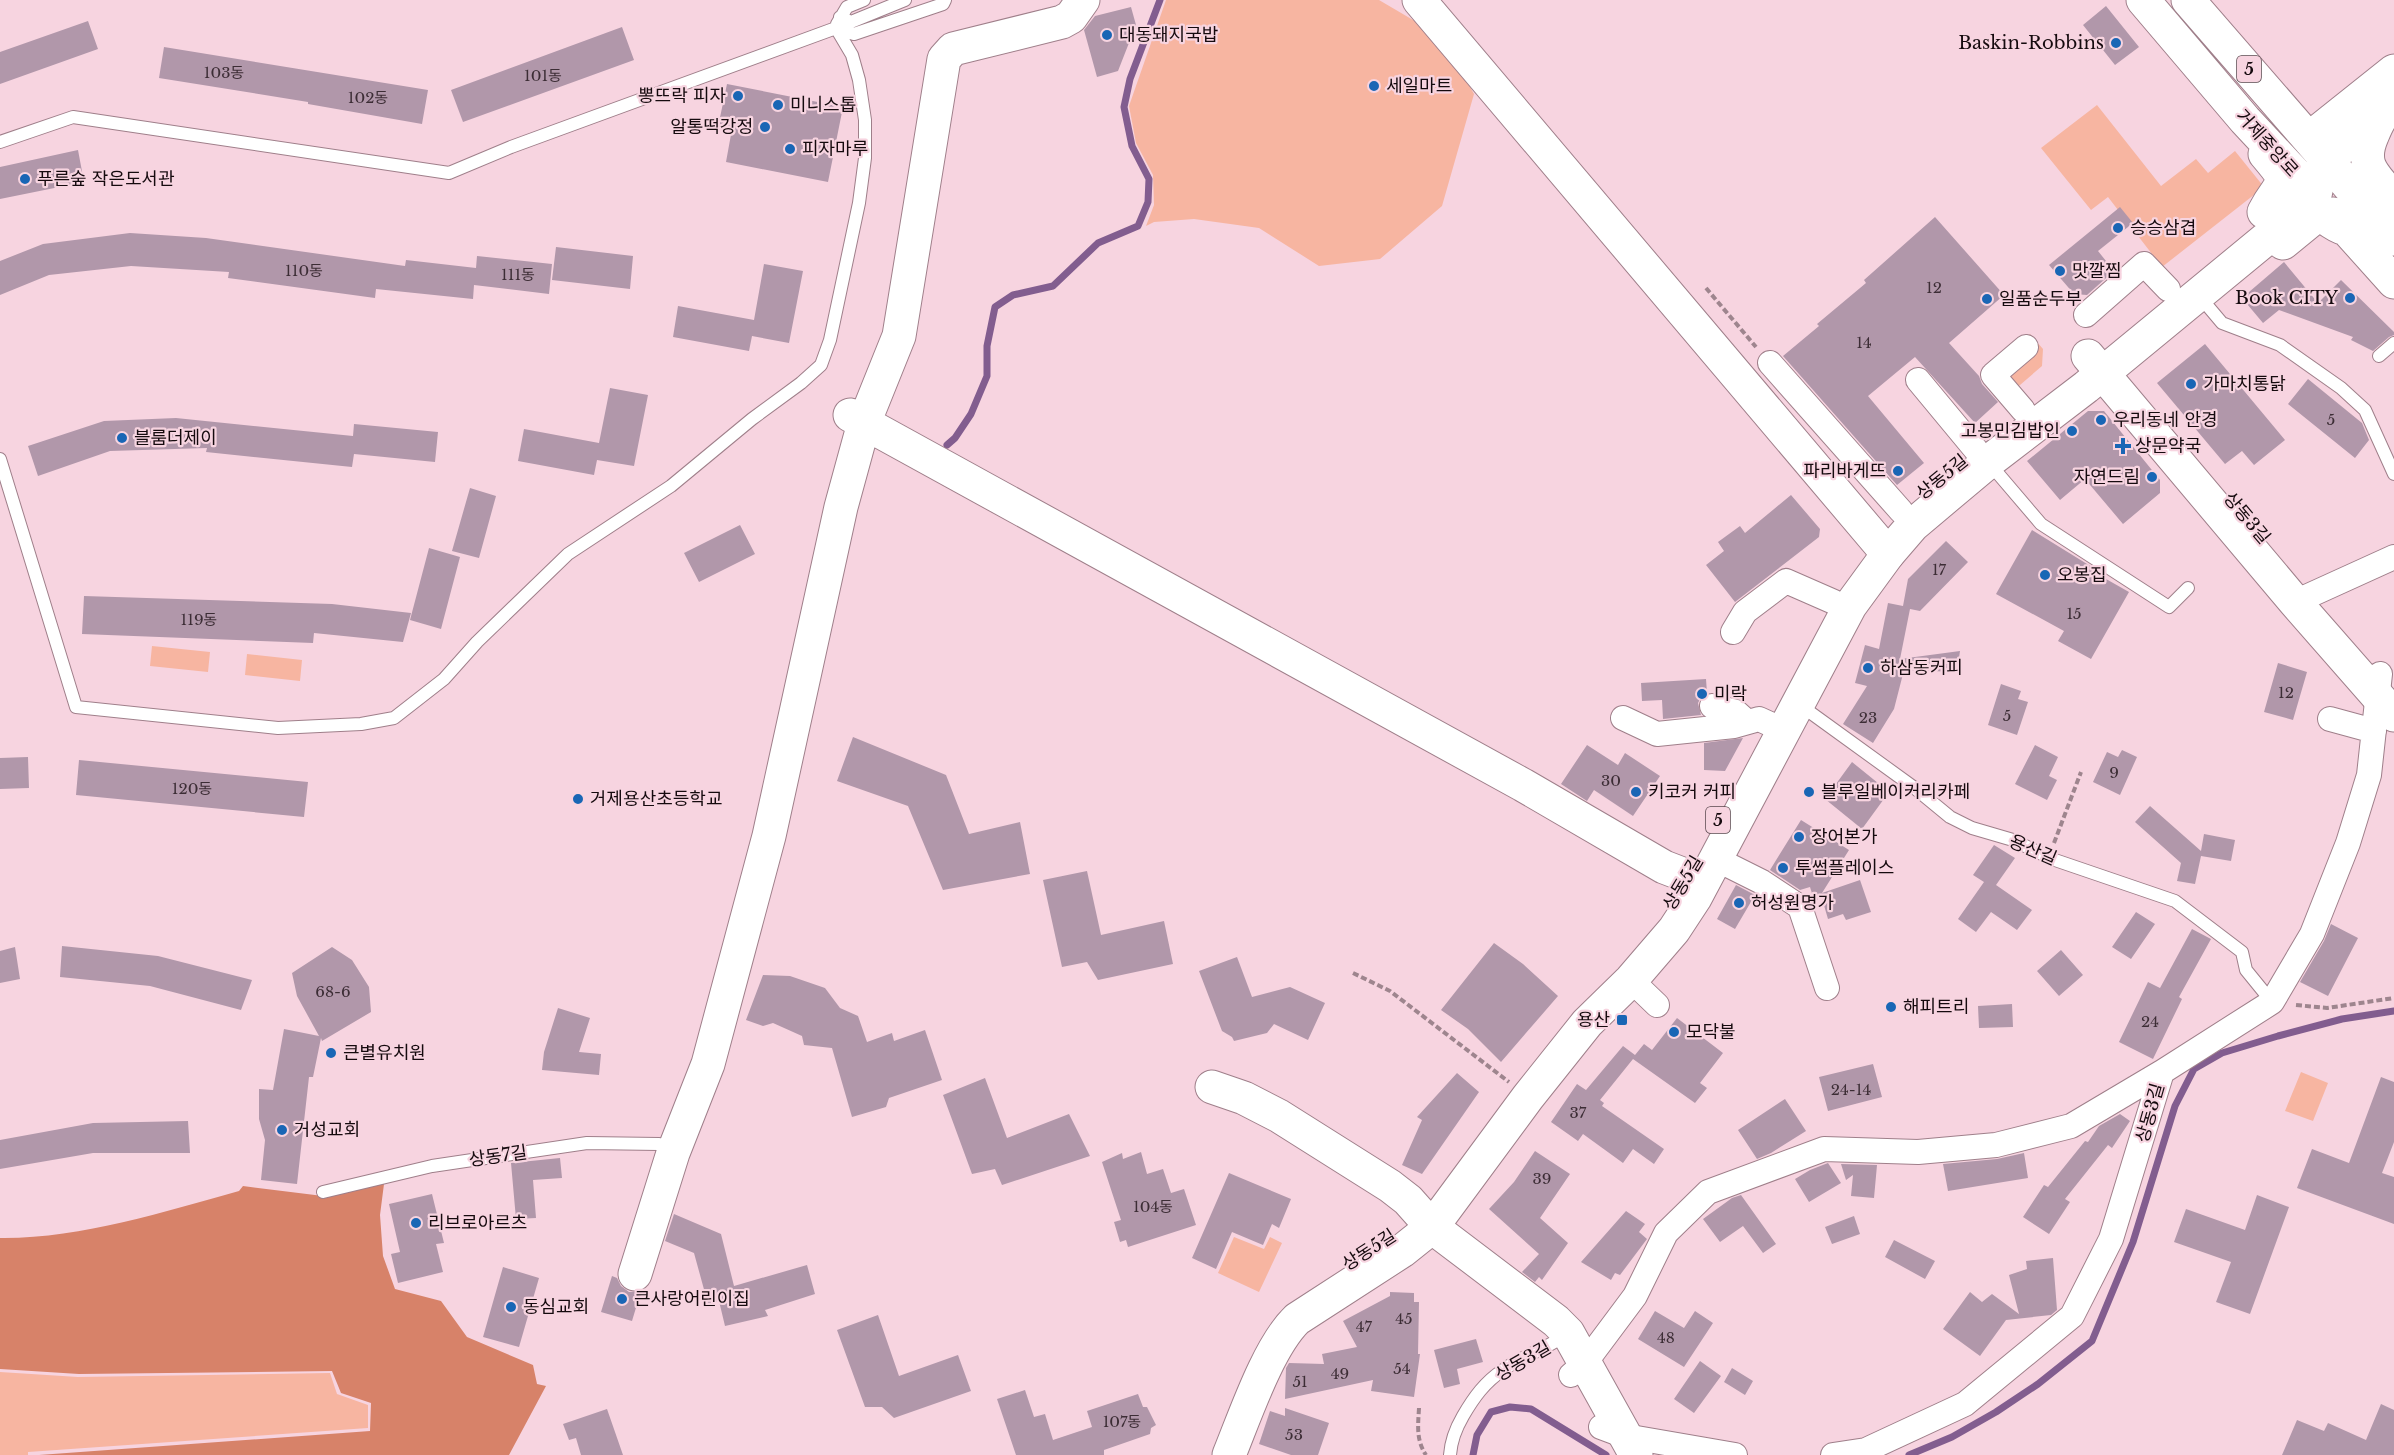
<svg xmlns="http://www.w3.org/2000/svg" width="2394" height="1455" font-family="'Libre Baskerville','Noto Sans KR',serif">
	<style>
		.green { fill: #f7b5a1 }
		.forest { fill: #d78269 }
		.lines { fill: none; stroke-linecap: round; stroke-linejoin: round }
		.stream { stroke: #825d8f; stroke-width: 7 }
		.building { fill: #b197aa }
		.lane-casing { stroke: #9f7f8a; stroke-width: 14 }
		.street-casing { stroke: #9f7f8a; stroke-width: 26 }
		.secondary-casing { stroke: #9f7f8a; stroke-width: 35 }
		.primary-casing { stroke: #9f7f8a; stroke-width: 35 }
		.path { stroke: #9e858e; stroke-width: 4; stroke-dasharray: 6 3; stroke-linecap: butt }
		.lane { stroke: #fff; stroke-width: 12 }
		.street { stroke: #fff; stroke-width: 24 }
		.secondary { stroke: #fff; stroke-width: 33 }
		.primary { stroke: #fff; stroke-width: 33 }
		.poi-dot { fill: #1966b5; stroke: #f7d4e0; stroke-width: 2 }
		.labels { text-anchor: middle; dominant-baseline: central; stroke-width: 4.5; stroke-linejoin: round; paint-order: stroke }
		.number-label { font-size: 15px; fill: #3c2d35 }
		.shield { fill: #f7d4e0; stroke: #59474d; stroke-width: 1.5 }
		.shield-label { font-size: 16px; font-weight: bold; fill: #150a0e }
		.poi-label { font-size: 18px; fill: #150a0e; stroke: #f7d4e0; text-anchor: start }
		.street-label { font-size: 18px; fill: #150a0e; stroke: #f7d4e0 }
	</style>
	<rect width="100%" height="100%" fill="#f7d4e0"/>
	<path class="green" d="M1166 0H1379L1442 37 1474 94 1442 206 1380 259 1319 266 1259 228 1194 219 1154 222 1146 226 1154 205 1153 175 1136 143 1129 106Z
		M2097 105 2161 186 2196 159 2208 173 2235 151 2264 187 2162 267 2108 197 2091 210 2041 148Z
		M2030 334 2043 349 2042 366 2013 391 2003 379 2025 339Z
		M152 646 210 652 208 672 150 666Z
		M247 654 302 660 300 681 245 675Z
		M2301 1072 2328 1083 2313 1121 2285 1111Z
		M1234 1237 1264 1249 1270 1237 1282 1243 1259 1292 1218 1273Z
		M0 1372 78 1377 330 1373 337 1394 368 1405V1428L28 1452V1455H0Z"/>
	<path class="forest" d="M384 1184 380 1215 383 1256 395 1289 441 1301 467 1337 533 1365 537 1384 546 1386 509 1455H39L370 1431 371 1403 341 1393 332 1371 79 1374 0 1369V1238C79 1239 163 1212 239 1191L243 1186 323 1196Z"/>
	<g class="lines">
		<path class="stream" d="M947 445 955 438 971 414 987 376V346L995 307 1013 295 1053 286 1098 243 1138 226 1148 202 1149 179 1132 146 1124 107 1130 79 1160 0
			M1473 1455 1477 1435 1491 1412 1510 1407 1531 1409 1606 1455
			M1909 1455 1952 1437 1996 1412 2038 1384 2092 1341 2133 1242 2175 1106 2194 1069 2222 1053 2278 1036 2342 1019 2394 1011"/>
	</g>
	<path class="building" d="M2106 6 2139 47 2115 65 2083 25Z
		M1131 7 1136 25 1118 71 1097 77 1084 30 1095 16Z
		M88 21 98 49 0 84V52Z
		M622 27 634 60 463 122 451 90Z
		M164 47 428 90 422 124 308 104V102L159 78Z
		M727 84 843 107 828 182 726 162 732 129 718 127Z
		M78 150 84 182 0 199V167Z
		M2120 207 2133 223 2098 251 2114 271 2087 295 2074 294 2049 265Z
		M1935 217 2004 295 1949 343 1979 376 1982 384 1998 402 1975 423 1915 357 1868 396 1924 463 1897 485 1783 356 1819 326 1817 324 1866 283 1864 280Z
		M130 233 206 238 405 266 406 260 476 268 477 256 552 264 549 294 474 285 473 299 376 289 375 298 228 278 229 272 131 266 49 275 0 295V261L43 244Z
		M556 247 633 256 630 289 552 280Z
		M2284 262 2318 303 2341 280 2394 332V335L2389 337 2373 351 2351 340 2353 337 2279 310 2263 323 2242 298Z
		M764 264 803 271 789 343 752 336 749 351 673 337 678 306 754 320Z
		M2205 344 2285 440 2254 465 2242 451 2225 464 2157 383Z
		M2308 379 2362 423 2369 440 2355 458 2288 404Z
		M610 388 648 395 634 466 597 460 594 475 518 461 524 429 599 443Z
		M2088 411H2104L2160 480V493L2123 524 2085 479 2060 500 2027 461Z
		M176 418 353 436 354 424 438 432 435 462 354 454 352 467 206 452 207 448 110 451 38 476 28 446 104 421Z
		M470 488 496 496 479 558 452 551Z
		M1791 495 1820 529 1819 537 1735 602 1706 565 1724 551 1718 542 1740 526 1745 533Z
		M740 525 755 554 699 582 684 553Z
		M2032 530 2100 572 2099 575 2129 592 2091 659 2058 641 2064 631 1996 594Z
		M1946 541 1968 562 1920 611 1910 609 1900 659 1960 651 1957 672 1904 670 1894 709 1873 743 1843 724 1867 686 1855 683 1865 645 1879 649 1888 603 1903 606 1908 579Z
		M429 548 460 557 441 629 410 620Z
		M84 596 332 604 411 613 403 642 314 633 313 643 82 634Z
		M2278 663 2307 672 2293 720 2264 712Z
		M1706 679 1707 693 1701 697 1698 703 1701 715 1663 719 1662 700 1642 701 1641 683Z
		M2001 684 2021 691 2018 699 2028 702 2017 735 1988 725Z
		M853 737 946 775 969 834 1020 822 1030 874 943 890 908 806 837 781Z
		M1743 738 1725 771 1704 770V743Z
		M1587 745 1618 765 1625 753 1660 776 1633 816 1594 790 1587 801 1561 784Z
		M2035 745 2058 757 2049 776 2057 780 2047 800 2015 784Z
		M2122 750 2137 757 2120 795 2093 782 2107 752 2118 757Z
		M28 757 29 788 0 789V758Z
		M79 760 308 782 304 817 76 795Z
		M1852 762 1889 792 1862 829 1825 799Z
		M2150 806 2201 851 2204 834 2235 840 2231 861 2201 856 2195 884 2177 881 2181 863 2135 822Z
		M1801 820 1849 850 1822 893 1860 880 1871 912 1846 920 1843 914 1828 919 1821 895 1815 903 1810 887 1800 890 1770 870Z
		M1994 845 2015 858 1996 885 2032 910 2017 930 1991 912 1976 932 1958 919 1984 882 1973 875Z
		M1087 871 1101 935 1164 921 1173 964 1098 980 1087 962 1062 967 1043 880Z
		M1736 885 1755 895 1735 929 1717 919Z
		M2136 912 2155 924 2131 959 2112 947Z
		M2331 924 2358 938 2328 996 2300 982 2324 941Z
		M2192 929 2211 939 2179 997 2182 999 2153 1059 2119 1042 2148 982 2160 988Z
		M1494 943 1523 964 1558 996 1501 1062 1468 1029 1441 1010Z
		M62 946 158 956 252 980 241 1010 150 986 60 977Z
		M15 947 20 979 0 983V951Z
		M332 947 352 960 369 987 371 1012 322 1041 321 1038 313 1077H309L297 1184 261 1180 265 1140 259 1119V1089L273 1090 284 1029 319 1036 297 996 292 973Z
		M2061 950 2083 975 2059 996 2037 971Z
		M1237 957 1252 997 1290 987 1325 1003 1308 1040 1274 1024 1267 1033 1234 1041 1232 1037 1222 1031 1199 971Z
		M763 975 790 976 825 988 840 1008 858 1016 867 1042 892 1033 894 1041 925 1030 942 1080 889 1098 886 1107 852 1117 832 1048 804 1045 802 1036 773 1023 763 1026 746 1020Z
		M2012 1004 2013 1027 1979 1028 1978 1006Z
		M558 1008 590 1018 579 1052 601 1054 599 1075 542 1070 544 1052Z
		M1677 1018 1723 1053 1700 1083 1707 1088 1695 1103 1633 1059 1600 1100 1604 1103 1602 1106 1664 1149 1654 1164 1633 1149 1623 1163 1583 1134 1578 1141 1551 1122 1577 1084 1586 1090 1623 1046 1635 1055 1644 1044 1652 1050Z
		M1873 1064 1882 1097 1828 1111 1819 1077Z
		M1457 1073 1479 1092 1422 1174 1402 1165 1422 1120 1417 1117Z
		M2381 1077 2394 1082V1142L2382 1173 2394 1177V1224L2297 1188 2312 1149 2349 1163Z
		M985 1078 1007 1138 1069 1114 1090 1156 1002 1185 995 1169 972 1174 943 1095Z
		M1785 1099 1806 1131 1771 1153 1757 1159 1738 1130Z
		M2120 1114 2130 1121 2112 1148 2108 1145 2065 1199 2070 1202 2049 1234 2023 1217 2044 1185 2048 1187 2085 1141 2088 1142 2099 1126Z
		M188 1121 190 1153H93L0 1169V1140L93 1123Z
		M1535 1151 1570 1174 1540 1218 1568 1243 1542 1280 1539 1277 1535 1282 1522 1272 1539 1254 1489 1209 1514 1182Z
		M1141 1152 1147 1174 1163 1169 1171 1193 1184 1189 1196 1225 1128 1247 1126 1240 1120 1242 1114 1222 1121 1220 1102 1162 1122 1153 1123 1159Z
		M2024 1153 2028 1178 1948 1191 1943 1164 1997 1159Z
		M560 1158 562 1178 533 1180 536 1218 516 1219 511 1163Z
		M1828 1163 1841 1183 1809 1202 1795 1179 1810 1170Z
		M1841 1164 1877 1165 1874 1198 1851 1196 1853 1175 1846 1180Z
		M1229 1173 1291 1199 1279 1228 1272 1224 1263 1245 1232 1232 1216 1269 1192 1258Z
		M432 1194 444 1243 436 1244 443 1272 398 1283 391 1254 400 1252 389 1204Z
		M1741 1195 1776 1244 1763 1253 1743 1226 1720 1242 1703 1219 1732 1198Z
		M2257 1195 2289 1207 2250 1314 2216 1302 2231 1262 2174 1242 2186 1209 2245 1230Z
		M1626 1211 1645 1224 1639 1232 1647 1239 1620 1275 1615 1273 1611 1280 1581 1262Z
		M674 1214 721 1234 734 1286 807 1265 815 1294 765 1310 768 1316 725 1326 719 1301 708 1304 694 1253 665 1241Z
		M1854 1216 1860 1234 1832 1244 1825 1227Z
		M1894 1240 1935 1261 1925 1279 1885 1257Z
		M2053 1258 2057 1310 2051 1315 2006 1320 1980 1356 1943 1329 1970 1292 1982 1302 1992 1294 2019 1314 2009 1275 2027 1269 2026 1261Z
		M503 1267 539 1278 519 1347 483 1337Z
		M612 1276 617 1278 621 1286 629 1292 641 1291 632 1321 601 1312Z
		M1390 1292 1414 1293V1302H1419L1418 1354H1420L1414 1397 1371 1391 1373 1380 1285 1399 1286 1368 1289 1363 1324 1364 1322 1354 1357 1347 1343 1321 1390 1296Z
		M1655 1311 1684 1328 1695 1311 1713 1323 1684 1367 1638 1339Z
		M878 1315 899 1376 958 1355 971 1391 894 1418 882 1407H865L837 1330Z
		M1476 1339 1483 1362 1457 1369 1460 1384 1444 1388 1434 1350Z
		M1700 1361 1721 1376 1694 1413 1674 1399Z
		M1732 1368 1753 1381 1745 1395 1724 1382Z
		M1025 1390 1034 1417 1045 1414 1053 1440 1092 1427 1087 1411 1138 1394 1143 1407H1147L1156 1425 1151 1428 1150 1434 1104 1450V1455H1016L997 1399Z
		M2381 1404 2394 1410V1455H2282L2297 1420 2324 1431 2328 1423 2366 1440Z
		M1285 1408 1329 1423 1318 1455H1291L1259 1444 1270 1411 1285 1416Z
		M607 1409 623 1455H581L576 1438 569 1440 563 1424Z"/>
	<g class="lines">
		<defs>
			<path id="lane" d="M840 17 851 22 905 0
				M837 24 847 7 864 0
				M0 142 73 117 449 173 511 147 836 28 854 34 943 4 945 0
				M2206 304 2222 323 2280 345 2341 388 2365 410 2394 474
				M2379 356 2394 343
				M0 459 76 707 278 728 361 724 394 718 444 679 477 642 568 554 671 486 752 419 801 383 821 365 830 340 859 203 865 158V120L859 80 852 55 836 28
				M1989 463 2041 524 2169 607 2188 588
				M1800 705 1916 789 1950 817 1972 828 2013 840 2052 859 2175 901 2242 952 2246 970 2272 1002
				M323 1192 432 1166 587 1143 659 1144 672 1152
				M1450 1455C1451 1440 1456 1428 1463 1416 1474 1397 1485 1382 1503 1370 1523 1355 1548 1349 1568 1333"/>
			<path id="street" d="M2086 315 2144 264 2168 289
				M1770 363 1901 511
				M1918 380 1976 450
				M2023 410 1993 375 2026 347
				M2295 602 2394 557
				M1733 632 1745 612 1786 581 1834 602
				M1712 706 1736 712 1746 721
				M1623 718 1657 734 1734 726 1759 719 1770 724
				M2330 719 2374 731
				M1716 859 1762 882 1800 907 1827 988
				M1631 980 1657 1005
				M1571 1375 1585 1363 1635 1296 1666 1233 1708 1192 1824 1149 1918 1152 1996 1145 2071 1126 2162 1072
				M1601 1427 1625 1436 1735 1455
				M1833 1455 1866 1450 1965 1404 2072 1316 2111 1239 2162 1072 2272 1002 2312 934 2348 843 2369 775 2380 674"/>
			<path id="secondary" d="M1419 0 1888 554
				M2394 104 2327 160 2394 239
				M2383 115C2378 121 2375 129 2372 136 2359 167 2376 176 2394 199
				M2310 138 2394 71
				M2333 214 2394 282
				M2283 243 2316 216C2328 216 2335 228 2347 229
				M2088 356 2295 602 2394 715
				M850 415 1523 785 1664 867 1703 882
				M1212 1087 1244 1098 1279 1116 1390 1186 1408 1200 1432 1227 1556 1321 1568 1333 1636 1455
				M635 1274 673 1153 708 1064 769 836 841 507 864 423 899 336 944 59 953 49 1062 22 1071 17 1083 0"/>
			<path id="primary" d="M2143 0 2245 120 2315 195
				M2264 212C2281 178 2294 188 2265 154
				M1229 1455C1245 1416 1268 1347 1297 1319L1402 1251 1432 1227 1528 1097 1587 1023 1631 980 1674 930 1695 898 1850 606 1888 554 1913 525 1988 462 2086 387 2301 210 2315 195 2320 172 2327 160 2188 0"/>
		</defs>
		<use href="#lane" class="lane-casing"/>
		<use href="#street" class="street-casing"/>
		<use href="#secondary" class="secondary-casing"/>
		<use href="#primary" class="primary-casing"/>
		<path class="path" d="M1706 288 1756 347
			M2054 843 2081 772
			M1353 973 1390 991 1509 1082
			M2296 1005 2327 1008 2394 998
			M1419 1408C1418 1426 1416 1440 1426 1455"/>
		<use href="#lane" class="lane"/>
		<use href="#street" class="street"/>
		<use href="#secondary" class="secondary"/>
		<use href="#primary" class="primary"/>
	</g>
	<g class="poi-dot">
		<circle cx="1107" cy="35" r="6"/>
		<circle cx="2116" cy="43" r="6"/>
		<circle cx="1374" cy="86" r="6"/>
		<circle cx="738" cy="96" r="6"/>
		<circle cx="778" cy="105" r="6"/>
		<circle cx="765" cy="127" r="6"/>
		<circle cx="790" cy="149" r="6"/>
		<circle cx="25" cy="179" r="6"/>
		<circle cx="2118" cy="228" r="6"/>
		<circle cx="2060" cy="271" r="6"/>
		<circle cx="2350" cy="298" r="6"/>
		<circle cx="1987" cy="299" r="6"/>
		<circle cx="2191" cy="384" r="6"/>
		<circle cx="2101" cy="420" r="6"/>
		<circle cx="2072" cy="431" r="6"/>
		<circle cx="122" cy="438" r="6"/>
		<path d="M2120 437h6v6h6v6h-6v6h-6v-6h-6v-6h6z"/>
		<circle cx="1898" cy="471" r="6"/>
		<circle cx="2152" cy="477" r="6"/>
		<circle cx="2045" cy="575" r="6"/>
		<circle cx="1868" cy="668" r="6"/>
		<circle cx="1702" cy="694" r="6"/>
		<circle cx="1636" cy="792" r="6"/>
		<circle cx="1809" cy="792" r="6"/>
		<circle cx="578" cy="799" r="6"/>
		<circle cx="1799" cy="837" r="6"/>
		<circle cx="1783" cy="868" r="6"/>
		<circle cx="1739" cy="903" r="6"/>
		<circle cx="1891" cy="1007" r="6"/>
		<rect x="1616" y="1014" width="12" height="12" rx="3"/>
		<circle cx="1674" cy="1032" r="6"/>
		<circle cx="331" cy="1053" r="6"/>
		<circle cx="282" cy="1130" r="6"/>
		<circle cx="416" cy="1223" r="6"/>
		<circle cx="622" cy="1299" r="6"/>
		<circle cx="511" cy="1307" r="6"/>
	</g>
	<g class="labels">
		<g class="number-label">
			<text x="224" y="72">103동</text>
			<text x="543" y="75">101동</text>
			<text x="368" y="97">102동</text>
			<text x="304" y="270">110동</text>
			<text x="518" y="274">111동</text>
			<text x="1934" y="287">12</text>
			<text x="1864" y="342">14</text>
			<text x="2331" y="419">5</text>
			<text x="1939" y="569">17</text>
			<text x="2074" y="613">15</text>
			<text x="199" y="619">119동</text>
			<text x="2286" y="692">12</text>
			<text x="2007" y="715">5</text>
			<text x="1868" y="717">23</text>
			<text x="2114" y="772">9</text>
			<text x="1611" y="780">30</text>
			<text x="192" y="788">120동</text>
			<text x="333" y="991">68-6</text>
			<text x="2150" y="1021">24</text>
			<text x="1851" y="1089">24-14</text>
			<text x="1578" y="1112">37</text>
			<text x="1542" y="1178">39</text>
			<text x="1153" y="1206">104동</text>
			<text x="1404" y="1318">45</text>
			<text x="1364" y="1326">47</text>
			<text x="1666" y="1337">48</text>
			<text x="1402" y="1368">54</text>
			<text x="1340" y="1373">49</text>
			<text x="1300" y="1381">51</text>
			<text x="1122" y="1421">107동</text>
			<text x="1294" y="1434">53</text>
		</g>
		<g class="shield">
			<rect x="2237" y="56" width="24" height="26" rx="4.5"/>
			<rect x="1706" y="807" width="24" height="26" rx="4.5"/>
		</g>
		<g class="shield-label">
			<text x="2249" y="69">5</text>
			<text x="1718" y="820">5</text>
		</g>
		<g class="poi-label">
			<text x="1119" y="35">대동돼지국밥</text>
			<text x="2104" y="43" text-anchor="end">Baskin-Robbins</text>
			<text x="1386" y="86">세일마트</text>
			<text x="726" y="96" text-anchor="end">뽕뜨락 피자</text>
			<text x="790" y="105">미니스톱</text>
			<text x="753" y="127" text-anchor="end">알통떡강정</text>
			<text x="802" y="149">피자마루</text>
			<text x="37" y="179">푸른숲 작은도서관</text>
			<text x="2130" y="228">승승삼겹</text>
			<text x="2072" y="271">맛깔찜</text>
			<text x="2338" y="298" text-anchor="end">Book CITY</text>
			<text x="1999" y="299">일품순두부</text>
			<text x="2203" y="384">가마치통닭</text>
			<text x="2113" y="420">우리동네 안경</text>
			<text x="2060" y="431" text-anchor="end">고봉민김밥인</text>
			<text x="134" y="438">블룸더제이</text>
			<text x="2135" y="446">상문약국</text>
			<text x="1886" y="471" text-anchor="end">파리바게뜨</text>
			<text x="2140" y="477" text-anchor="end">자연드림</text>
			<text x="2057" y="575">오봉집</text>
			<text x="1880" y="668">하삼동커피</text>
			<text x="1714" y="694">미락</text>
			<text x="1648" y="792">키코커 커피</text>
			<text x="1821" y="792">블루일베이커리카페</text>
			<text x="590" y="799">거제용산초등학교</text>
			<text x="1811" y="837">장어본가</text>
			<text x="1795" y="868">투썸플레이스</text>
			<text x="1751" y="903">허성원명가</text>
			<text x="1903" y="1007">해피트리</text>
			<text x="1610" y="1020" text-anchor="end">용산</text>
			<text x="1686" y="1032">모닥불</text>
			<text x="343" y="1053">큰별유치원</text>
			<text x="294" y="1130">거성교회</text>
			<text x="428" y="1223">리브로아르츠</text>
			<text x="634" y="1299">큰사랑어린이집</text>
			<text x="523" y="1307">동심교회</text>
		</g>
		<g class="street-label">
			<text transform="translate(2267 143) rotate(48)">거제중앙로</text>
			<text transform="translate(1942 477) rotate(-39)">상동5길</text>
			<text transform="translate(2247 518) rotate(50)">상동3길</text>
			<text transform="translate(2033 850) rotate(23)">용산길</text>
			<text transform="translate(1683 883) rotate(-59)">상동5길</text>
			<text transform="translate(2150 1113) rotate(-74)">상동3길</text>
			<text transform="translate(498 1156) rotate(-8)">상동7길</text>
			<text transform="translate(1369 1250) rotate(-33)">상동5길</text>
			<text transform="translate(1523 1361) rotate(-30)">상동3길</text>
		</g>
	</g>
</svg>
